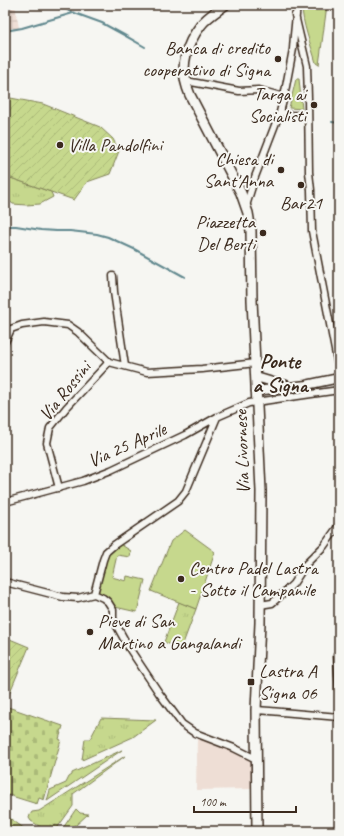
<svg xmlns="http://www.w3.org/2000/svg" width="344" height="836" font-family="Caveat,sans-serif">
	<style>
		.built { fill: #eeded5 }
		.industrial { fill: url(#industrial-grid) }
		.grass { fill: url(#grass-tufts); stroke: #808156 }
		.cemetery { fill: url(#cemetery-stones); stroke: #808156 }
		.park { fill: #c6d88d; stroke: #808156 }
		.garden { fill: url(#garden-furrows); stroke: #808156 }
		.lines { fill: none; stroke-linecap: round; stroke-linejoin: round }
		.stream { stroke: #61888e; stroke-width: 2 }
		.street-casing { stroke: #3b2a1e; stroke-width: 9 }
		.secondary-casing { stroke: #3b2a1e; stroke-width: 11 }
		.primary-casing { stroke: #3b2a1e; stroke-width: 12 }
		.street { stroke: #f6f6f2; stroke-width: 6 }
		.secondary { stroke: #f6f6f2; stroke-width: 8 }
		.primary { stroke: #f6f6f2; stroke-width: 9 }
		.poi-dot { fill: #3b2a1e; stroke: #f6f6f2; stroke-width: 1.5 }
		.labels { text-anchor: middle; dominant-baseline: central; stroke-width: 4; stroke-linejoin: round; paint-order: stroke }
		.poi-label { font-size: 19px; fill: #3b2a1e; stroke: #f6f6f2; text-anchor: end }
		.street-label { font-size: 19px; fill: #3b2a1e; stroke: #f6f6f2 }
		.quarter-label { font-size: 21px; font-weight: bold; fill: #3b2a1e; stroke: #f6f6f2 }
	</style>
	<defs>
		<pattern id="industrial-grid" width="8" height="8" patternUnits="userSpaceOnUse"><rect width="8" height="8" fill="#eeded5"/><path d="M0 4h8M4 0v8" fill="none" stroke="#cdbfb6"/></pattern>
		<pattern id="grass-tufts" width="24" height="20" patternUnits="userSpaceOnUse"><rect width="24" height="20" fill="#c6d88d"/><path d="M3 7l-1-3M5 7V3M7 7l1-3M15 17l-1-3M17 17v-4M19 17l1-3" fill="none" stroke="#abba79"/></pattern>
		<pattern id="cemetery-stones" width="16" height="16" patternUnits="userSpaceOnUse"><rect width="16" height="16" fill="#c6d88d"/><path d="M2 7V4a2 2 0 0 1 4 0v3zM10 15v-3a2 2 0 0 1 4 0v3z" fill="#abba79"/></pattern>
		<pattern id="garden-furrows" width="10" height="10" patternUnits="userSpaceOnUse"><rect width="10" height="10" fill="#c6d88d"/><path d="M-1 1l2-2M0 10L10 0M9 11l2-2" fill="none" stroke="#abba79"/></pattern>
	</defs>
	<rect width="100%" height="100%" fill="#f6f6f2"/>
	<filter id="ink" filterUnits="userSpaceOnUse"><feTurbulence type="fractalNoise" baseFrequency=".025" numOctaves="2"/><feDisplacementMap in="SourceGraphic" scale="8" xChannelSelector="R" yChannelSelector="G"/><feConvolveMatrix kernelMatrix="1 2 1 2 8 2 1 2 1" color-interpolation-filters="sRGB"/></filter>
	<g filter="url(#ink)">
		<path class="built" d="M197 738 239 752 251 762V789L196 790Z"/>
		<path class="industrial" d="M5 5H15L19 28 16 30 12 28 9 30 5 27Z"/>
		<path class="grass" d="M5 176 51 192 53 197 40 204 26 205 13 204 5 198Z
			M179 602 196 609 181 649 164 642Z
			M101 718 156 720 133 737 82 760 85 739H90Z
			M122 750 47 801 50 790 66 783 69 777 72 775V773Z
			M125 756 73 794V806L55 831H47L31 821 29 818 30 815 32 812 39 811 47 806Z
			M76 809 80 813 88 814 75 826 76 831H61Z"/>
		<path class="cemetery" d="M5 706 63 726 59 739 61 740 44 800 39 798 37 804 5 794Z
			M5 815 28 831H5Z"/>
		<path class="park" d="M302 5H327L319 65 316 63C311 44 302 24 302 5Z
			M296 79H299L302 109 289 108Z
			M185 530 215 552 196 609 151 591 171 541Z
			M120 544 131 551 130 557 117 555 112 577 126 581 127 576 145 580 137 612 115 607 109 597 98 592 106 558 109 553Z"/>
		<path class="garden" d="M5 97 43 104 100 127 113 139 119 151 110 174 87 182 74 200 5 176Z
			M5 637 29 647 7 699 5 698Z"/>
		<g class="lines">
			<path class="stream" d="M59 5 69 11 102 23 124 35 145 47
				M5 31 22 28 73 13
				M332 122 339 123
				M5 226H16L41 230 56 231H70L97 234 108 237 134 249 185 277"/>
			<defs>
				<path id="street" d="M295 15 307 66 308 98 309 172 311 190 312 231 339 371
					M186 81 239 91 259 90 284 97
					M280 112 290 115 308 116
					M246 206 255 177 280 112 284 97 293 49 294 35 297 5
					M113 276 114 292 125 366
					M5 342 11 329 22 325 44 322 68 325 78 332 109 362 147 372 202 369 256 363
					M59 488 47 443 50 428 66 408 109 362
					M5 502 83 481 111 470 185 435 217 417 249 403 339 390
					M5 582 63 597 78 598 94 594
					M94 594 103 598 108 602 113 610V619L129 648 159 693 182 724 195 733 234 748 256 759
					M94 594 103 560 106 552 114 545 178 501 186 491 217 417
					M260 605 272 603 279 597 293 584 306 564 324 546 339 525
					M339 654 337 655 339 690
					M256 710 270 711 339 717"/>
				<path id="secondary" d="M256 377 276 383 286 385
					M256 391 306 385 339 378"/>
				<path id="primary" d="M225 5C217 11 207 17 201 25 197 30 194 35 191 41 182 60 182 76 190 95L241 193 248 213 251 231 252 300 261 491 260 623 256 710 257 831"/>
			</defs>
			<use href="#street" class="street-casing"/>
			<use href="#secondary" class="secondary-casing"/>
			<use href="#primary" class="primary-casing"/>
			<use href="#street" class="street"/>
			<use href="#secondary" class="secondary"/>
			<use href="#primary" class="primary"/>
		</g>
	</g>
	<g class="poi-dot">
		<circle cx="278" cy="59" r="4"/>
		<circle cx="314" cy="105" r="4"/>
		<circle cx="60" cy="145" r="4"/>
		<circle cx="281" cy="170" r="4"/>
		<circle cx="301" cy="185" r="4"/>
		<circle cx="263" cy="233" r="4"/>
		<circle cx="181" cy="579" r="4"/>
		<circle cx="90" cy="632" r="4"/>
		<rect x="247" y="678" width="8" height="8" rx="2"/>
	</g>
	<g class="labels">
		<g class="poi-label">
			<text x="270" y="48">Banca di credito<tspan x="270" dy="22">cooperativo di Signa</tspan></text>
			<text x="306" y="94">Targa ai<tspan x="306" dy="22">Socialisti</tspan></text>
			<text x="68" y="145" text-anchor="start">Villa Pandolfini</text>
			<text x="273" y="159">Chiesa di<tspan x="273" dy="22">Sant'Anna</tspan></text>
			<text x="301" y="203" text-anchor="middle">Bar21</text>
			<text x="255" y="222">Piazzetta<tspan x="255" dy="22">Del Berti</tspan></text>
			<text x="189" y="568" text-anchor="start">Centro Padel Lastra<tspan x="189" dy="22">- Sotto il Campanile</tspan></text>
			<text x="98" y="621" text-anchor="start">Pieve di San<tspan x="98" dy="22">Martino a Gangalandi</tspan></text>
			<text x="259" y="671" text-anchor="start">Lastra A<tspan x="259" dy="22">Signa 06</tspan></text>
		</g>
		<g class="street-label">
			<text transform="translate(65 391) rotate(-51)">Via Rossini</text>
			<text transform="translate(127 445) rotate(-24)">Via 25 Aprile</text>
			<text transform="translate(242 452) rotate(-92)">Via Livornese</text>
		</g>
		<g class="quarter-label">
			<text x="280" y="361">Ponte<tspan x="280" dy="24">a Signa</tspan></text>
		</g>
	</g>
	<rect width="344" height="836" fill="none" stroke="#f6f6f2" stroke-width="20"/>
	<rect x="10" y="10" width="324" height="816" fill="none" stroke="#3b2a1e" stroke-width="1.5" filter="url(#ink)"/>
	<path d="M194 806v6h102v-6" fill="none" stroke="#3b2a1e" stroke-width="2"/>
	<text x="200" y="806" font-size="12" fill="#3b2a1e" stroke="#f6f6f2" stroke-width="3" paint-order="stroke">100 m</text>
</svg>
